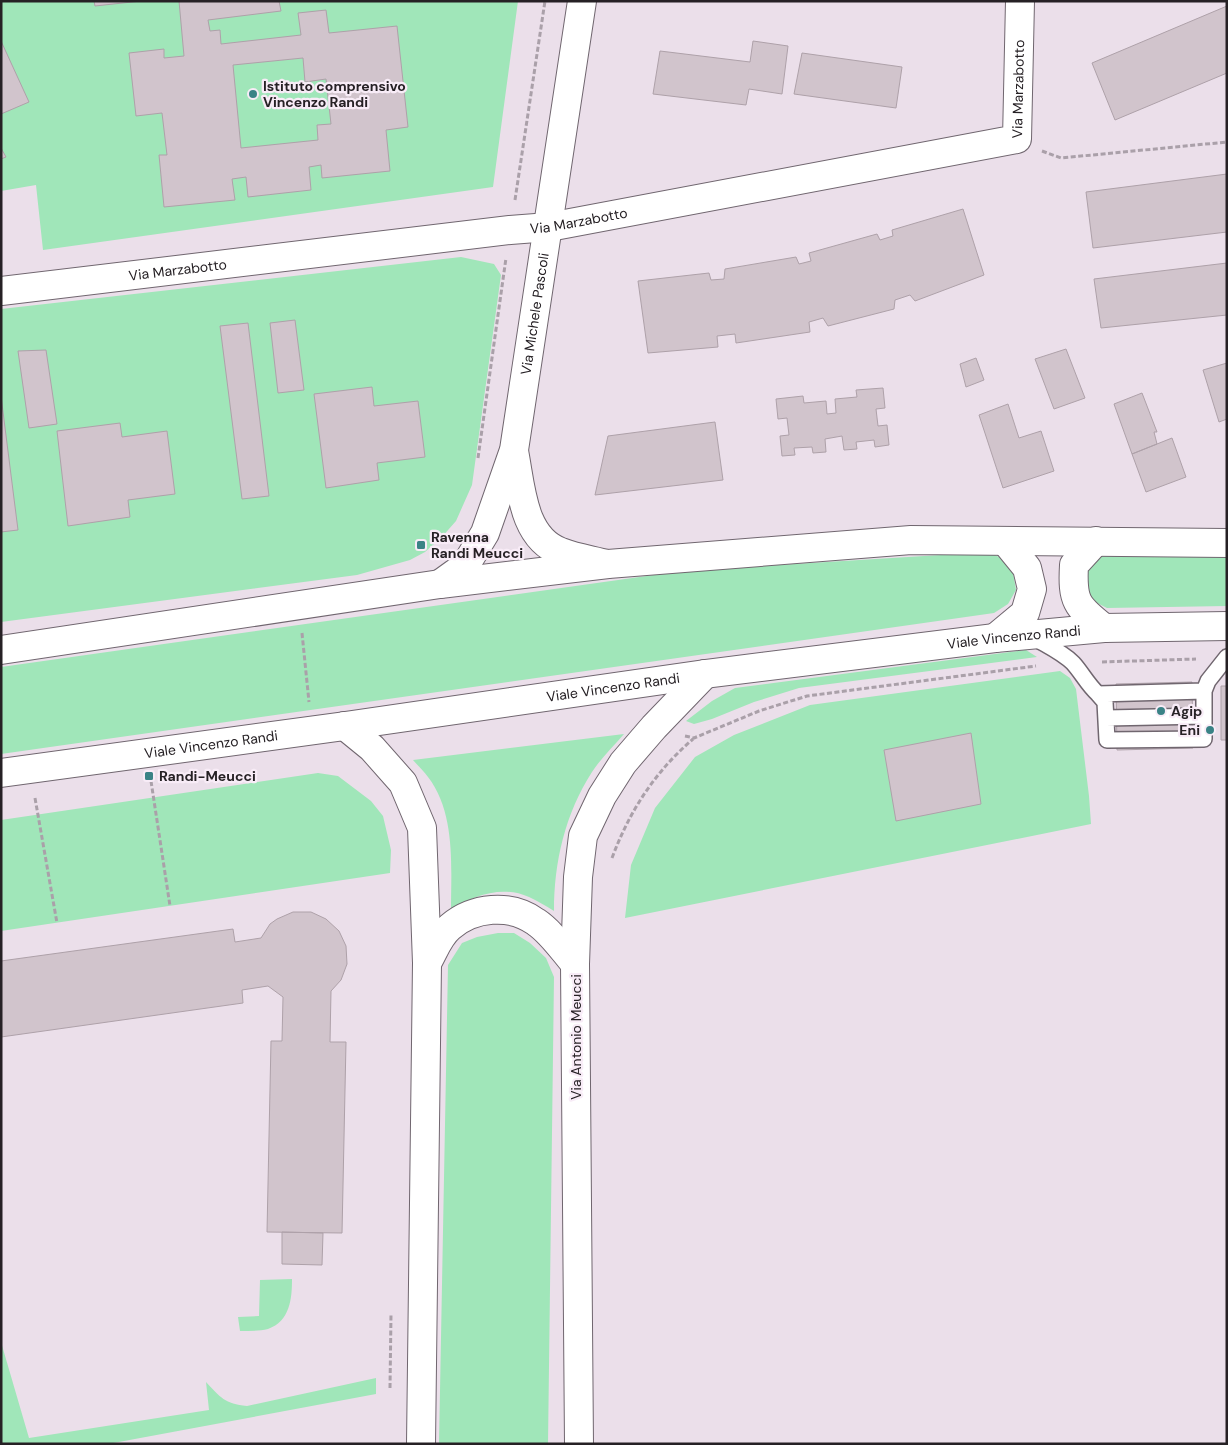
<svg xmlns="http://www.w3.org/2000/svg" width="1228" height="1445" font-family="'DM Sans',sans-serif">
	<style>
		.green { fill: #a0e6b9 }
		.building { fill: #d1c4cc; stroke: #aea1a9; fill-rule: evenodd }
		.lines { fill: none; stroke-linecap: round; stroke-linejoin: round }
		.service-casing { stroke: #70666f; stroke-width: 18 }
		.minor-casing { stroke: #70666f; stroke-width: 30 }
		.tertiary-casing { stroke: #70666f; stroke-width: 30 }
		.path { stroke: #aaa0a9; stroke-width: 3; stroke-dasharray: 5 2.5; stroke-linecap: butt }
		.service { stroke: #fff; stroke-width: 15 }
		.minor { stroke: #fff; stroke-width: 28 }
		.tertiary { stroke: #fff; stroke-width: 28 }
		.poi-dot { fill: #3a8386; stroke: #f8ecf7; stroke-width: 2 }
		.labels { text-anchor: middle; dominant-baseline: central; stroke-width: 4.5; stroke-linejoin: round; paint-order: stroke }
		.poi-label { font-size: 14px; font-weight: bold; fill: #262125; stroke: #f8ecf7; text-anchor: start }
		.street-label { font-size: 14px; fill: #262125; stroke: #f8ecf7 }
	</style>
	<rect width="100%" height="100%" fill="#ebdfea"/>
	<path class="green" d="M1 1H518L493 187 43 250 36 185 1 191Z
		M461 257 494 264 501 275 472 485 456 521 441 538 425 552 410 560 357 575 1 622V309Z
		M989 552 1003 559 1013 572 1016 590 1008 604 994 613 1 754V667L682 571Z
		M1105 555 1227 557V606L1107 608 1093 601 1086 586 1085 574 1092 561Z
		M1026 650 1037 657 799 688 754 702 712 719 694 724 686 721 712 701 735 688Z
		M1060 671 1070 678 1076 689 1089 796 1091 824 625 918 631 865 655 808 695 757 734 735 810 705Z
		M624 734C614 746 601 758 592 772 565 814 554 862 554 911 546 906 538 901 529 897 502 885 474 895 451 910 451 868 456 813 428 777 424 771 418 766 413 760Z
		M318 773 338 776 371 801 383 816 391 850 390 873 1 931V820Z
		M498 933H514L530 943 546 958 554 977 548 1444H439L448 965 462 943 477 937Z
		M292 1279C292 1299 290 1321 268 1329 259 1331 249 1331 240 1331L238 1317 259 1316 260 1280Z
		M1 1342 29 1438 209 1410 206 1382C220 1397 225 1404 247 1406L376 1378V1394L108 1444H1Z"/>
	<path class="building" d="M94 1H141L95 6Z
		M179 1H279L281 11 208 20 210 31 220 30 221 44 301 35 298 13 326 10 329 33 397 26 408 127 386 130 390 171 322 178 321 165 309 167 311 190 248 197 246 177 232 179 235 200 164 207 159 155H167L162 113 136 116 129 53 164 49V58L184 56ZM303 58 305 82 326 79 331 124 317 125 318 140 241 148 233 65Z
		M1227 6V73L1115 120 1092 63Z
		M1 41 29 102 1 114Z
		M753 41 788 46 782 94 749 89 746 105 653 94 660 51 750 62Z
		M802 53 902 67 896 108 794 94Z
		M1 148 6 157 1 159Z
		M1227 174V232L1093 248 1086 192Z
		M963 209 984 275 915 301 910 295 895 300 894 309 828 326 823 318 809 322 810 332 736 343 735 334 717 336 718 347 648 353 638 281 709 273 711 280 724 279 725 269 796 257 799 264 811 261 809 253 877 234 880 240 893 236 892 230Z
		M1227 263V315L1101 328 1094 279Z
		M295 320 304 390 278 393 270 323Z
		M248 323 269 496 242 499 220 326Z
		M1066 349 1085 398 1054 409 1035 359Z
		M46 350 57 424 29 428 18 351Z
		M976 358 984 380 966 387 960 364Z
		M1227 363V419L1219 422 1203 370Z
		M372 387 374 406 418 401 425 457 377 463 379 480 326 488 314 394Z
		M883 388 885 408 876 409 878 426 887 425 889 445 875 447 874 440 856 442 857 449 844 450 842 436 825 439 826 452 813 453 812 447 794 448 795 455 782 456 780 436 789 435 787 418 778 419 776 399 803 396 804 403 826 401 827 414 836 413 835 399 857 397 856 390Z
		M1142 393 1157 432H1154L1157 444 1132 454 1114 404Z
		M1 396 18 530 1 532Z
		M1008 404 1019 438 1041 431 1054 471 1003 488 979 415Z
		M715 422 723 480 595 495 608 436Z
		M120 423 122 437 167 431 175 494 128 500 130 517 68 526 57 431Z
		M1172 438 1186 477 1146 492 1132 454Z
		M1192 682 1193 748 1117 750 1116 684Z
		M1221 686H1227V740H1221Z
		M971 733 981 804 896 821 884 750Z
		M293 912H311L326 919 339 931 346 946 347 964 341 980 331 991 330 1042H346L342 1233 267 1232 271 1041H282L283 997 268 986 242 990 243 1003 1 1037V961L233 929 235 942 261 938 270 924 277 919Z
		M282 1232 323 1233 322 1265 282 1264Z"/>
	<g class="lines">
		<defs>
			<path id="service" d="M1033 637C1046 645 1062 652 1073 663 1082 673 1088 685 1098 694L1204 691
				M1098 694 1105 702 1107 740 1204 739V691L1208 681 1227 657
				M1106 718 1204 716"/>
			<g id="minor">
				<path id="s1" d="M1 291 510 230 549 227 1017 139 1020 1"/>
				<path d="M514 451C521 486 522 538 561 552 576 558 592 560 607 564"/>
				<path id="s2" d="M440 584 465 566 485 533 514 450 582 1"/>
				<path d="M345 726 372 748 403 783 422 828 427 963 421 1444"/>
				<path d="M427 963C434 951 439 936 450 927 473 907 510 903 536 922 551 932 563 950 575 964"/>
				<path d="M579 1444 575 964 578 877 583 836 602 796 623 763 654 727 705 674"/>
			</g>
			<g id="tertiary">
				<path d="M1096 541 1074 565C1072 601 1076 606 1104 628"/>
				<path d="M995 638 1025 613 1032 589 1027 568 1005 541"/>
				<path d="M1 650 440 584 608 564 911 540 1227 543"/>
				<path id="s3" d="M1 773 345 726 705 674 995 638 1104 628 1227 626"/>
			</g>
		</defs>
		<use href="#service" class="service-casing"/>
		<use href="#minor" class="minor-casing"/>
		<use href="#tertiary" class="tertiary-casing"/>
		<path class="path" d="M1042 151 1061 158 1227 142
			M515 200 545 1
			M478 458 506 258
			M302 633 309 702
			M1102 662 1196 659
			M685 736 694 738 759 711 807 696 1036 666
			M151 781 170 906
			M35 798 57 923
			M612 858C630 810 655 772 693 739
			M390 1388 391 1314"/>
		<use href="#service" class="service"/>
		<use href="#minor" class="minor"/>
		<use href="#tertiary" class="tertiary"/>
	</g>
	<g class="poi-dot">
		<circle cx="253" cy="94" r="5"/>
		<rect x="416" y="540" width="10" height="10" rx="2.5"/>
		<circle cx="1161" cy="711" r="5"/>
		<circle cx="1210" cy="730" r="5"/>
		<rect x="144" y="771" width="10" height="10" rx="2.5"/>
	</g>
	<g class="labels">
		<g class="poi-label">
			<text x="263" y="86">Istituto comprensivo<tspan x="263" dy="16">Vincenzo Randi</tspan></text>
			<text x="431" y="537">Ravenna<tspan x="431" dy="16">Randi Meucci</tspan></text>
			<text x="1171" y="711">Agip</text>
			<text x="1200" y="730" text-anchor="end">Eni</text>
			<text x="159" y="776">Randi-Meucci</text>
		</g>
		<g class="street-label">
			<text stroke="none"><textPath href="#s1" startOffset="1078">Via Marzabotto</textPath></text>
			<text stroke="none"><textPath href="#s1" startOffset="582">Via Marzabotto</textPath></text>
			<text stroke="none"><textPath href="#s1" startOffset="178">Via Marzabotto</textPath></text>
			<text stroke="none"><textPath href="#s2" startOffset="295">Via Michele Pascoli</textPath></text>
			<text stroke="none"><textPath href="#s3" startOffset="1022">Viale Vincenzo Randi</textPath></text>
			<text stroke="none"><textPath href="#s3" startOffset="618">Viale Vincenzo Randi</textPath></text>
			<text stroke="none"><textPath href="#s3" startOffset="212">Viale Vincenzo Randi</textPath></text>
			<text transform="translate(576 1037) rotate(-90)">Via Antonio Meucci</text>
		</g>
	</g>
	<rect width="1228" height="1445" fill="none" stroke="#262125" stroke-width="5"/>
</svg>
